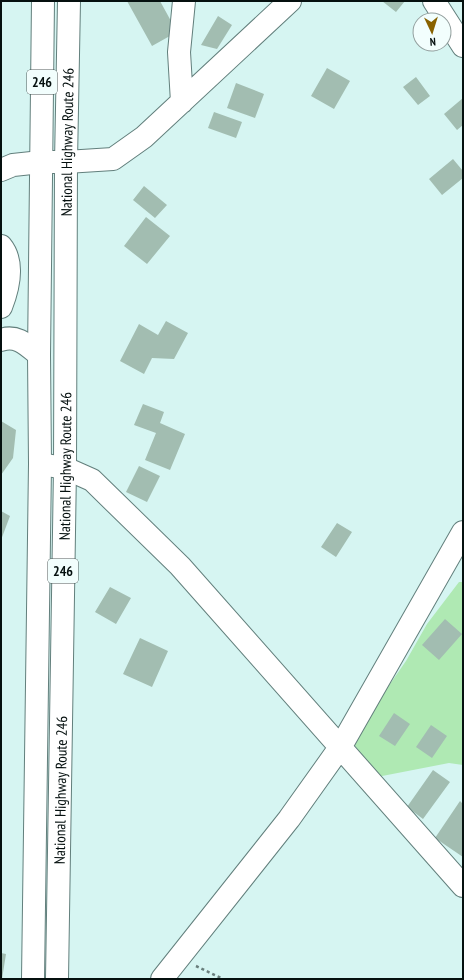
<svg xmlns="http://www.w3.org/2000/svg" width="464" height="980" font-family="'PT Sans Narrow',sans-serif">
	<style>
		.green { fill: #afe9b3 }
		.building { fill: #a2bdb1 }
		.lines { fill: none; stroke-linecap: round; stroke-linejoin: round }
		.minor-casing { stroke: #627f7c; stroke-width: 24 }
		.highway-casing { stroke: #627f7c; stroke-width: 24 }
		.path { stroke: #697e7c; stroke-width: 2.5; stroke-dasharray: 3 3; stroke-linecap: butt }
		.minor { stroke: #fff; stroke-width: 22 }
		.highway { stroke: #fff; stroke-width: 22 }
		.labels { text-anchor: middle; dominant-baseline: central; stroke-width: 4; stroke-linejoin: round; paint-order: stroke }
		.shield { fill: #f2fefd; stroke: #4c5756; stroke-width: 1 }
		.shield-label { font-size: 14px; font-weight: bold; fill: #05100f }
		.street-label { font-size: 15px; fill: #05100f; stroke: #f2fefd }
	</style>
	<rect width="100%" height="100%" fill="#d6f5f2"/>
	<path class="green" d="M459 582H463V765L449 763 377 777 351 740 406 661 427 624Z"/>
	<path class="building" d="M127 1H160L177 32 152 46Z
		M382 1H405L396 12Z
		M218 16 232 25 217 49 201 45Z
		M327 68 350 81 334 109 311 96Z
		M416 77 430 96 418 105 403 87Z
		M236 83 264 94 255 118 227 108Z
		M463 98V125L457 130 444 114Z
		M214 112 242 122 236 138 208 128Z
		M453 159 463 171V178L442 195 429 179Z
		M144 186 167 205 155 218 133 200Z
		M146 217 170 236 147 264 124 246Z
		M166 321 188 333 174 359 152 358 144 374 120 361 139 324 158 335Z
		M143 404 164 412 160 423 185 434 170 470 145 460 156 433 134 425Z
		M1 421 16 430 13 458 1 475Z
		M139 466 160 476 147 502 126 492Z
		M1 511 10 516 1 540Z
		M337 523 352 532 336 557 321 547Z
		M110 587 131 598 116 624 95 612Z
		M445 619 462 634 439 660 422 645Z
		M140 638 168 651 152 687 123 674Z
		M394 713 410 724 395 746 379 736Z
		M431 725 447 736 432 758 416 747Z
		M433 770 450 782 423 819 407 807Z
		M460 801 463 804V857L435 838Z
		M1 953 6 954 2 979H1Z"/>
	<g class="lines">
		<defs>
			<path id="minor" d="M434 1 463 46
				M182 102 179 52 184 1
				M1 170 13 165 41 162H66L113 159 144 137 290 1
				M1 246C15 263 8 289 1 307
				M1 340C17 334 28 346 39 355
				M40 464 65 468 92 480 180 566 463 886
				M162 979 289 819 341 746 463 532"/>
			<g id="highway">
				<path d="M33 979 40 464 39 355 43 1"/>
				<path id="s1" d="M57 979 65 468 66 162 69 1"/>
			</g>
		</defs>
		<use href="#minor" class="minor-casing"/>
		<use href="#highway" class="highway-casing"/>
		<path class="path" d="M196 966 223 979"/>
		<use href="#minor" class="minor"/>
		<use href="#highway" class="highway"/>
	</g>
	<g class="labels">
		<g class="shield">
			<rect x="27" y="70" width="30" height="24" rx="3"/>
			<rect x="48" y="559" width="30" height="24" rx="3"/>
		</g>
		<g class="shield-label">
			<text x="42" y="82">246</text>
			<text x="63" y="571">246</text>
		</g>
		<g class="street-label">
			<text stroke="none"><textPath href="#s1" startOffset="837">National Highway Route 246</textPath></text>
			<text stroke="none"><textPath href="#s1" startOffset="513">National Highway Route 246</textPath></text>
			<text stroke="none"><textPath href="#s1" startOffset="189">National Highway Route 246</textPath></text>
		</g>
	</g>
	<rect width="464" height="980" fill="none" stroke="#05100f" stroke-width="4"/>
	<g transform="translate(432 32) rotate(176)"><circle r="19" fill="#f2fefd" stroke="#939f9e"/>
	<path d="M0-3L7 15L0 10L-7 15Z" fill="#886200"/>
	<text y="-6" font-size="11" font-weight="bold" text-anchor="middle" fill="#05100f">N</text>
	</g>
</svg>
